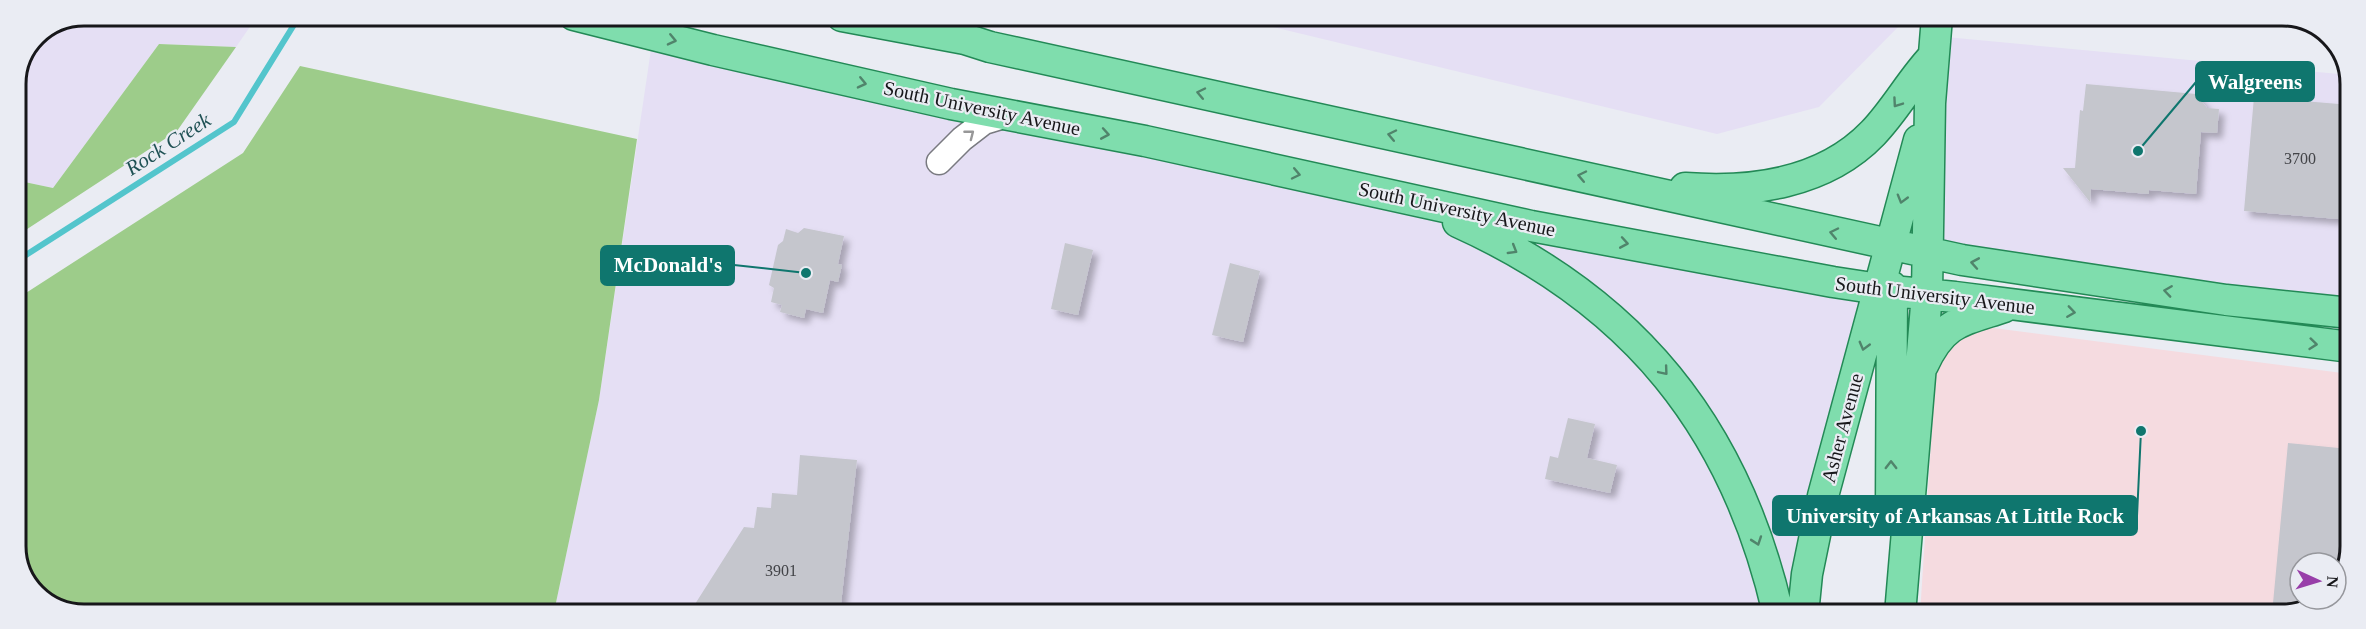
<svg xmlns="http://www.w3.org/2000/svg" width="2366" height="629" font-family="'Times New Roman',serif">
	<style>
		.commercial { fill: #e5dff4 }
		.education { fill: #f5dbe0 }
		.green { fill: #9dcc8a }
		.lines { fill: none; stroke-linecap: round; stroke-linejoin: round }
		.stream { stroke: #53c5cc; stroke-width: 6 }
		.building { fill: #c5c6cd; filter: url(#shadow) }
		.minor-casing { stroke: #797a80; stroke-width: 27 }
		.major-casing { stroke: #238956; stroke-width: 33 }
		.minor { stroke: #fff; stroke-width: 24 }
		.major { stroke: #7fddad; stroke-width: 30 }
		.oneway { stroke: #50846b }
		.oneway2 { stroke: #979798 }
		.labels { text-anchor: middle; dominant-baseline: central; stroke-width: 4.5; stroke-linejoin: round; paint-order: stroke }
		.number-label { font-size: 16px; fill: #424347 }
		.street-label { font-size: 20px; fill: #17171a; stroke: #eaecf3 }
		.water-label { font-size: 21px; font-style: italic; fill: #1f5154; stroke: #eaecf3 }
		.rim { fill: none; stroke: #17171a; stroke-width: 3 }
		.leader { fill: none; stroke: #0f766e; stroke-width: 2 }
		.callout-dot { fill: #0f766e; stroke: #eaecf3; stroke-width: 2 }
		.callout { fill: #0f766e; stroke: #0f766e; stroke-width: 2 }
		.callout-label { font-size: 21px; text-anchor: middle; font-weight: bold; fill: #fff }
	</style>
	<defs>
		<filter id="shadow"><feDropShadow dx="5.5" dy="5.5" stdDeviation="3" flood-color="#0004"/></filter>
	</defs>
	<rect width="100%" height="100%" fill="#eaecf3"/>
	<path class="commercial" d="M83 15H258L236 47 159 44 53 188 15 180V83L35 35Z
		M1228 16 1902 17V23L1819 107 1717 134Z
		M653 36 1879 289 1804 614 554 612 599 400Z
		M1935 36 2349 75 2350 313 1928 253Z"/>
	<path class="education" d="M1939 321 2350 374 2349 563 2336 582V563H2300V599H2325L2283 614H1920Z"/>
	<path class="green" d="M159 44 236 47 177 131 15 237V180L53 188Z
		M300 66 637 139 599 400 554 612H66L32 590 15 551V300L243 153Z"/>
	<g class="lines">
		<path class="stream" d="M15 262 234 122 300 15"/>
	</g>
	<path class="building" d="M2086 84 2196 94 2207 108 2219 109 2217 133 2201 132 2196 194 2149 190V194L2091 189 2090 202 2063 168H2075L2080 110 2083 111Z
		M2254 97 2351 105 2350 220 2244 211Z
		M804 228 844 236 838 264 842 265 838 282 830 280 823 313 806 309 804 318 780 312 782 305 771 302 774 288 769 285 778 245 783 241 786 229 798 233Z
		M1065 243 1093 250 1078 315 1051 309Z
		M1230 263 1260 271 1243 342 1212 335Z
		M1568 418 1595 424 1587 458 1617 465 1610 493 1545 479 1550 456 1558 458Z
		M2288 443 2349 449V563H2300V608L2283 614H2272Z
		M800 455 857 460 840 613 690 612 744 527 754 528 757 507 771 508 772 493 797 495Z"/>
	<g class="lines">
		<defs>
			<path id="minor" d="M939 162 962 139 984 122 1007 115"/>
			<path id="major" d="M574 15 713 50 951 104 1145 141 1531 226 1833 282 1892 291 1955 297 2350 347
				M842 16 965 39 990 47 1962 260 2226 300 2350 313
				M1685 188C1752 193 1825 183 1873 133 1896 109 1911 80 1933 57
				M1458 222C1633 301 1735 426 1778 613
				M1923 365C1943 321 1962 321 2004 307
				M1891 509 1892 287
				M1803 614 1807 574 1823 496 1919 140
				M1900 614 1927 294 1930 103 1937 17"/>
		</defs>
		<use href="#minor" class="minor-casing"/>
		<use href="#major" class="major-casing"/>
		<use href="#minor" class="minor"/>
		<use href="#major" class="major"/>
	</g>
	<defs><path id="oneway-chevron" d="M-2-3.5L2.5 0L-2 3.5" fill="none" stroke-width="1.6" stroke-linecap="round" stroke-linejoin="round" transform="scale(1.5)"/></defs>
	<g class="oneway">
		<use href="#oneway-chevron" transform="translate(672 40) rotate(13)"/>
		<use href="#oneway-chevron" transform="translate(862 83) rotate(13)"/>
		<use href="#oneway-chevron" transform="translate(1201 93) rotate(-168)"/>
		<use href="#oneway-chevron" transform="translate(1897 103) rotate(125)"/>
		<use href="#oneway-chevron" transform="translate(1105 134) rotate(10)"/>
		<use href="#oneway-chevron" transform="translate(1392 135) rotate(-168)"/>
		<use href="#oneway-chevron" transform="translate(1296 174) rotate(12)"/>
		<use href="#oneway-chevron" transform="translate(1582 176) rotate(-168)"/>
		<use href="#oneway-chevron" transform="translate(1902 199) rotate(106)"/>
		<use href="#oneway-chevron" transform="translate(1834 233) rotate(-168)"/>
		<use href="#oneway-chevron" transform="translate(1624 243) rotate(10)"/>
		<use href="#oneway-chevron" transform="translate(1513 250) rotate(31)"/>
		<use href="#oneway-chevron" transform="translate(1975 263) rotate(-170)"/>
		<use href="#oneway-chevron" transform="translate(2168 291) rotate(-172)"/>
		<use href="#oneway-chevron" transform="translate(2071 312) rotate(8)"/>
		<use href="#oneway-chevron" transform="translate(2313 344) rotate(6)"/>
		<use href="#oneway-chevron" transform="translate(1864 346) rotate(105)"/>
		<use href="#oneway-chevron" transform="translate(1664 371) rotate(50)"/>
		<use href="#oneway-chevron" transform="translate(1891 465) rotate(-90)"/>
		<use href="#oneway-chevron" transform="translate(1757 541) rotate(71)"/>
	</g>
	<use class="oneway2" href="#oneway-chevron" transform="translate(970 134) rotate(-38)"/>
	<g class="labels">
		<g class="number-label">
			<text x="2300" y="158">3700</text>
			<text x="781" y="570">3901</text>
		</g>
		<g class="street-label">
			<text transform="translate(982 108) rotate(12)">South University Avenue</text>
			<text transform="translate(1457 209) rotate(12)">South University Avenue</text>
			<text transform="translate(1935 295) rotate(7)">South University Avenue</text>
			<text transform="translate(1842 428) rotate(-75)">Asher Avenue</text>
		</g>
		<g class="water-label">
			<text transform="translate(168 144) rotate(-33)">Rock Creek</text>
		</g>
	</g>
	<path d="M0 0H2366V629H0ZM84 26H2282A58 58 0 0 1 2340 84V546A58 58 0 0 1 2282 604H84A58 58 0 0 1 26 546V84A58 58 0 0 1 84 26Z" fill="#eaecf3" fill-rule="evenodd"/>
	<path class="rim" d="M84 26H2282A58 58 0 0 1 2340 84V546A58 58 0 0 1 2282 604H84A58 58 0 0 1 26 546V84A58 58 0 0 1 84 26Z"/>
	<path class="leader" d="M2138 151L2196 82M806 273L734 265M2141 431L2137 516"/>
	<g class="callout-dot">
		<circle cx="2138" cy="151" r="6"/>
		<circle cx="806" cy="273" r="6"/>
		<circle cx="2141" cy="431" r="6"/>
	</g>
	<g class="callout">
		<rect x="2196" y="62" width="118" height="39" rx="6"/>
		<rect x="601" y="246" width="133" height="39" rx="6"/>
		<rect x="1773" y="496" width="364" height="39" rx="6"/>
	</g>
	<g class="callout-label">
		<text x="2255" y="89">Walgreens</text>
		<text x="668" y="272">McDonald's</text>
		<text x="1955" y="523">University of Arkansas At Little Rock</text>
	</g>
	<g transform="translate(2318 581) rotate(94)"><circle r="28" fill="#eaecf3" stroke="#96979c" stroke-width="1.5"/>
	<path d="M0-4.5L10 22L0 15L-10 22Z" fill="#983ea9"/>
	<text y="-9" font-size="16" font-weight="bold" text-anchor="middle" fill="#17171a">N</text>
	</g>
</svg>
